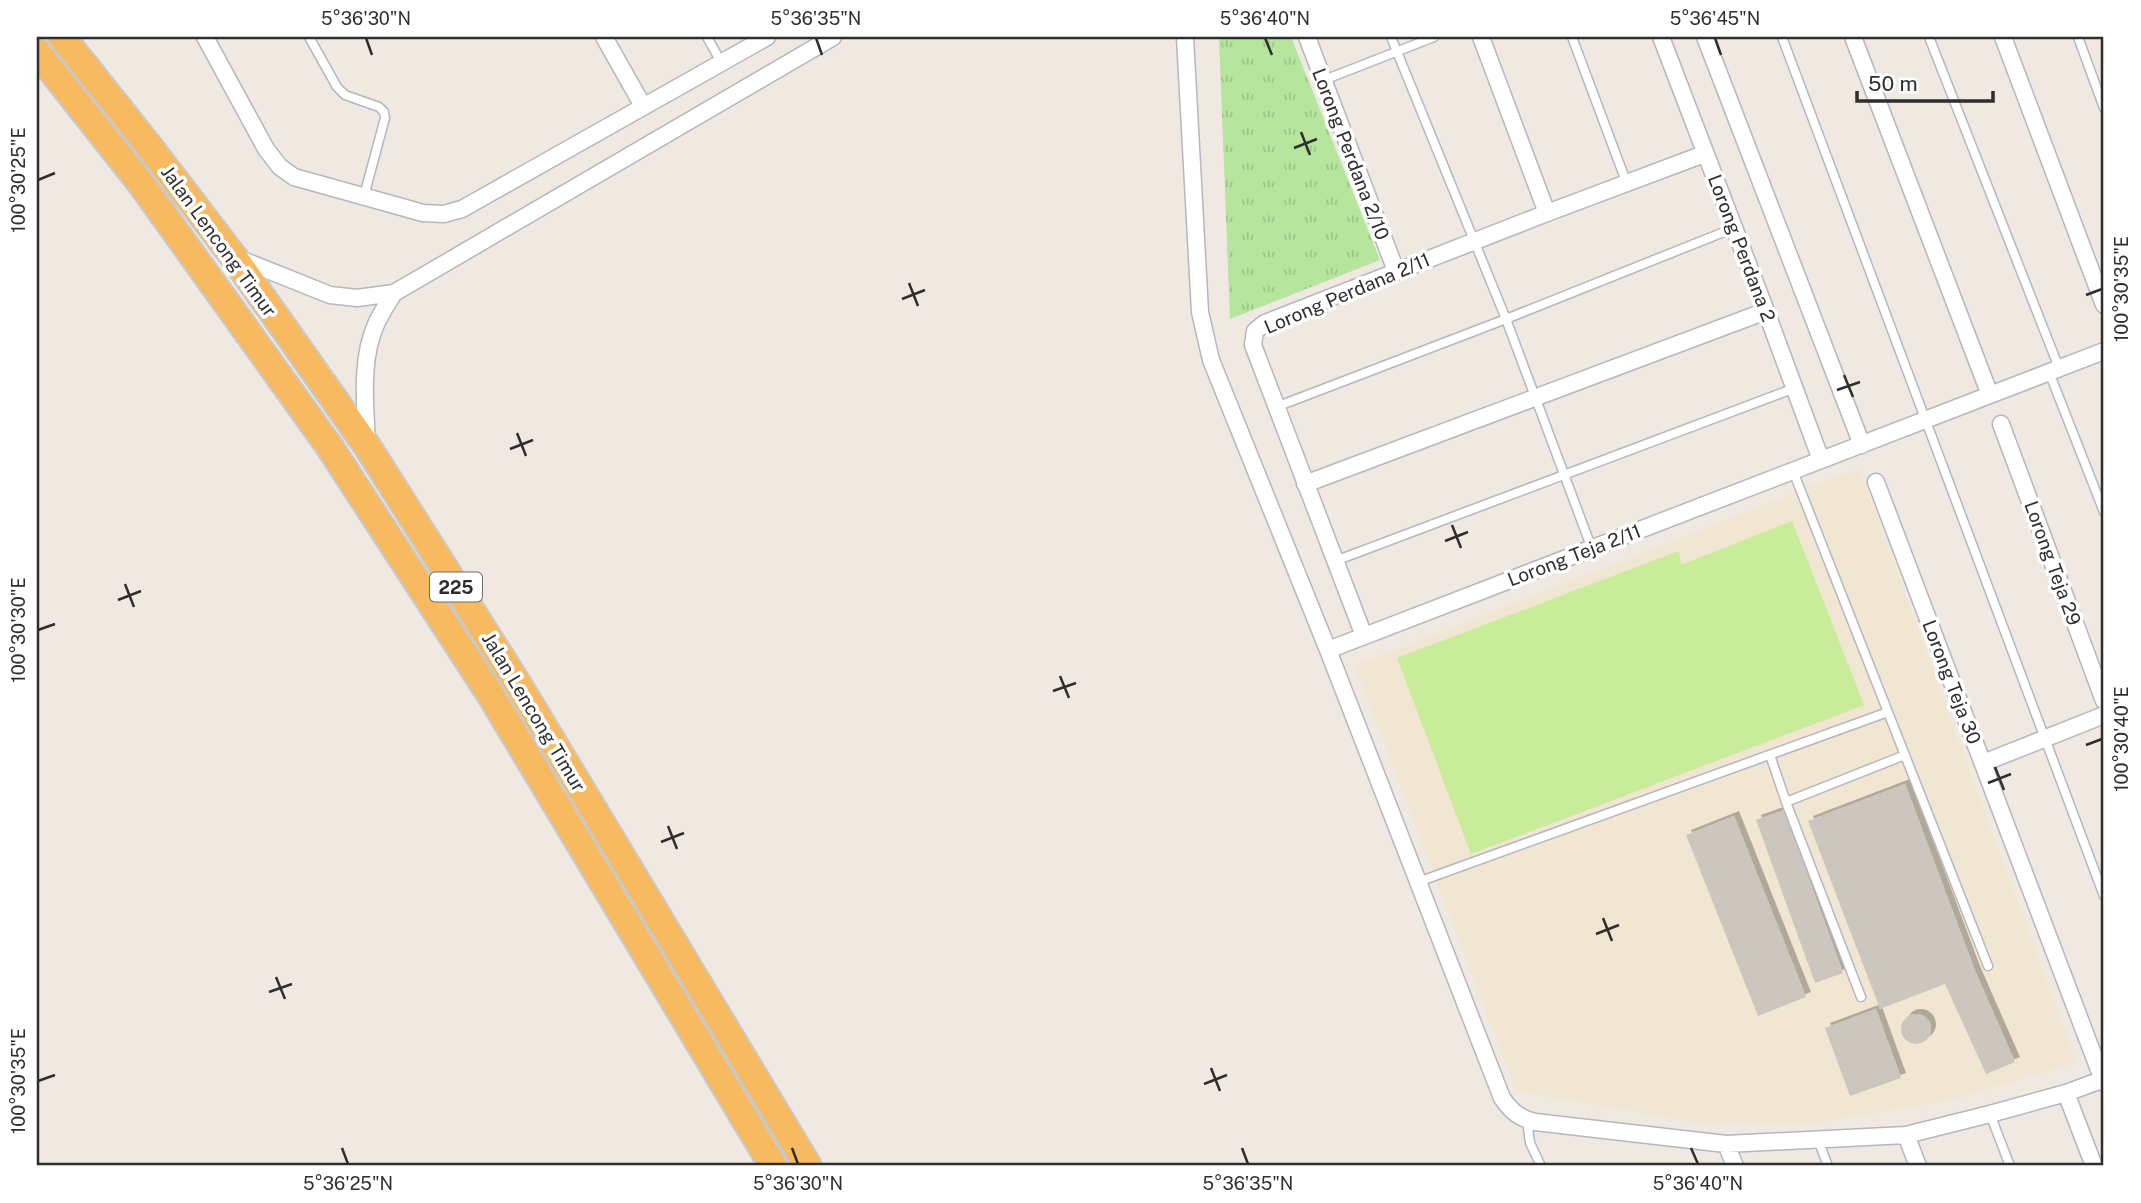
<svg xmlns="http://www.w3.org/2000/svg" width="2141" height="1203" font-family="'Public Sans',sans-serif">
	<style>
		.education { fill: #f0e6d1 }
		.park { fill: url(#park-tufts) }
		.pitch { fill: #c9ec9a }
		.building { fill: #cbc7bf; filter: url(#shadow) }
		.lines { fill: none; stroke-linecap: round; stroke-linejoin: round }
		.service-casing { stroke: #b4b7c1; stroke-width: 11 }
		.minor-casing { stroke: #b4b7c1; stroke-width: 19 }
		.trunk-casing { stroke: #c9c9c9; stroke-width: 30 }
		.service { stroke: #fff; stroke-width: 8 }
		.minor { stroke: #fff; stroke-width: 16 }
		.trunk { stroke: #f8ba60; stroke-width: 26 }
		.ticks { fill: none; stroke: #2e2e2e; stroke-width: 2.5 }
		.labels { text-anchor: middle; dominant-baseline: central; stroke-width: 7; stroke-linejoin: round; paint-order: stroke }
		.shield { fill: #fff; stroke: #6d6d6d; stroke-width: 2 }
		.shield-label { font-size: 18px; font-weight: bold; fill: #2e2e2e }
		.street-label { font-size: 19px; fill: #2e2e2e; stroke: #fff }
		.neatline { fill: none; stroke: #2e2e2e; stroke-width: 2.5 }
		.ticks-label { font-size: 18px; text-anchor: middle; fill: #2e2e2e }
	</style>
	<defs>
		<pattern id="park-tufts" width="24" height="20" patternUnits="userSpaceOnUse" patternTransform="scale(1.75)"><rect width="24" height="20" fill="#b6e59e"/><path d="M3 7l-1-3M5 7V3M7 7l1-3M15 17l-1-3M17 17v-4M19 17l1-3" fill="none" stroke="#9dc588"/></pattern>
		<filter id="shadow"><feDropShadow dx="5" dy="-5" stdDeviation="0" flood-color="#0004"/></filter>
	</defs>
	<rect width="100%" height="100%" fill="#efe9e1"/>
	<path class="education" d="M1859 468 2076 1062 1954 1099 1802 1125 1706 1124 1516 1091 1355 666Z"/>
	<path class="park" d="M1219 37H1291L1380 260 1230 319Z"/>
	<path class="pitch" d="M1792 521 1864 705 1471 854 1397 658 1679 551 1681 565Z"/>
	<path class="building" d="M1905 784 1975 971 2015 1062 1986 1074 1945 984 1880 1009 1808 821Z
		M1784 810 1843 973 1815 983 1756 820Z
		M1734 816 1806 997 1758 1016 1686 835Z
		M1876 1009 1901 1078 1850 1096 1825 1028Z
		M1901 1029a15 15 0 1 1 30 0a15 15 0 1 1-30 0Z"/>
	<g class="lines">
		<defs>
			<path id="service" d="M309 37 337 87 345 95 379 107 384 112 385 118 364 196
				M707 37 721 62
				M1391 37 1506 319 1592 549
				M1572 37 1627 184
				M1782 37 2104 896
				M1929 37 2059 368
				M2078 37 2104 108
				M1324 80 1434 37
				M2049 372 2104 512
				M1276 407 1506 319 1734 228
				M1793 471 1988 966
				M1335 561 1795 388
				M1770 755 1786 802 1905 755
				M1786 802 1861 997
				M1418 882 1888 712
				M1990 1114 2010 1166
				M1527 1120 1530 1143 1541 1166
				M1818 1140 1828 1166"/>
			<path id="minor" d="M205 37 266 149 280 167 294 177 423 213 444 214 462 209 767 37
				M604 37 643 106
				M1185 37 1200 312 1211 360 1328 650 1502 1098C1511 1111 1519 1118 1535 1122L1726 1144 1906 1135 1990 1114 2066 1093 2104 1079
				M1307 37 1396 271
				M1481 37 1547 213
				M1661 37 1766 311 1821 460
				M1705 37 1862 445
				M1853 37 1990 395
				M2003 37 2104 305
				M235 257 330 295 357 298 394 293 833 37
				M2001 424 2104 701
				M367 442C365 403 360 358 377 322 382 312 388 302 394 293
				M1876 482 2104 1083
				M1305 484 1766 311
				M1364 636 1253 345 1255 331 1265 323 1547 213 1704 154
				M1328 650 2104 351
				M1983 763 2104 715
				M2066 1093 2094 1166
				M1906 1135 1918 1166
				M1726 1144 1735 1166"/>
			<path id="trunk" d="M62 37 148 145 233 256 367 446 519 686 808 1166
				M37 52 142 185 329 446 490 694 773 1166"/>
		</defs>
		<use href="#service" class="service-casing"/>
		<use href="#minor" class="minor-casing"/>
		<use href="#trunk" class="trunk-casing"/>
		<use href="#service" class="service"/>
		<use href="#minor" class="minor"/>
		<use href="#trunk" class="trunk"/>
	</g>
	<path class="ticks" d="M366 38 372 55M816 38 822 55M1265 38 1272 55M1715 38 1721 55M1301 132 1310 155M1294 148 1317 139M38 180 55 173M909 283 918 306M2086 295 2102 289M902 299 925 290M1844 375 1853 397M1837 390 1860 382M517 433 526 456M510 449 533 440M1452 525 1461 548M1445 541 1468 532M125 584 134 607M118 600 141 591M38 630 55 624M1060 676 1069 698M1053 691 1076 683M2086 745 2102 739M1995 767 2004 790M1988 783 2011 774M668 826 677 849M661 842 684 833M1603 918 1612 941M1596 934 1619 925M276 977 285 999M269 992 292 984M1211 1068 1220 1091M38 1081 55 1075M1204 1084 1227 1075M342 1148 348 1164M792 1148 798 1164M1242 1148 1248 1164M1691 1148 1698 1164"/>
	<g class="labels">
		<rect class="shield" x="430" y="572.5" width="52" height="29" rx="5"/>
		<g class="shield-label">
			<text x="456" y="587">225</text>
		</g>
		<g class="street-label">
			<text transform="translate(1351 154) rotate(69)">Lorong Perdana 2/10</text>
			<text transform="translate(219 241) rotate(54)">Jalan Lencong Timur</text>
			<text transform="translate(1742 248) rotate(69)">Lorong Perdana 2</text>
			<text transform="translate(1347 293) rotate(-23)">Lorong Perdana 2/11</text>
			<text transform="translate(1574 555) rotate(-21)">Lorong Teja 2/11</text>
			<text transform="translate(2053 563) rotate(70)">Lorong Teja 29</text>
			<text transform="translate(1952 682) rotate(69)">Lorong Teja 30</text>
			<text transform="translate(534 712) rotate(59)">Jalan Lencong Timur</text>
		</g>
	</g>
	<rect width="2141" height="1203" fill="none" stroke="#ffffff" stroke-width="77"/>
	<path d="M1857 91v10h136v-10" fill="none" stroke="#2e2e2e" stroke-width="3.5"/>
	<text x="1868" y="91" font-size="21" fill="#2e2e2e" stroke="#ffffff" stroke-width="5" paint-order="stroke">50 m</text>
	<rect x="38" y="38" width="2064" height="1126" class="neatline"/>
	<g class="ticks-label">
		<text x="366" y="25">5°36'30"N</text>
		<text x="816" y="25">5°36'35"N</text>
		<text x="1265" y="25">5°36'40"N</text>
		<text x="1715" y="25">5°36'45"N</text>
		<text transform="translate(19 180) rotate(-90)" y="6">100°30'25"E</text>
		<text transform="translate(2122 289) rotate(-90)" y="6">100°30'35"E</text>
		<text transform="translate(19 630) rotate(-90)" y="6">100°30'30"E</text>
		<text transform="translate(2122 739) rotate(-90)" y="6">100°30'40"E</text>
		<text transform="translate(19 1081) rotate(-90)" y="6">100°30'35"E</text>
		<text x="348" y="1190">5°36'25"N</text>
		<text x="798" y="1190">5°36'30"N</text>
		<text x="1248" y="1190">5°36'35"N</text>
		<text x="1698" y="1190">5°36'40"N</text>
	</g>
</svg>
